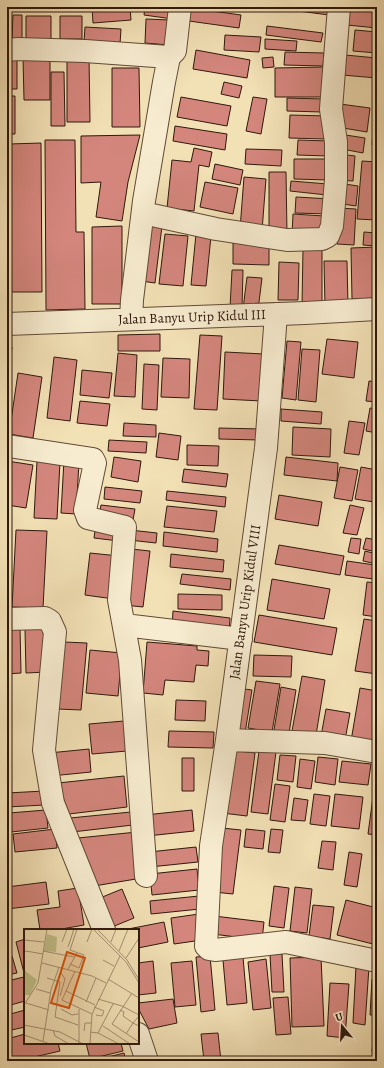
<svg xmlns="http://www.w3.org/2000/svg" width="384" height="1068" font-family="Alegreya,serif">
	<style>
		.building { fill: #d4867d; stroke: #2f180d }
		.lines { fill: none; stroke-linecap: round; stroke-linejoin: round }
		.minor-casing { stroke: #604a37; stroke-width: 24 }
		.minor { stroke: #f7ecd0; stroke-width: 22 }
		.labels { text-anchor: middle; dominant-baseline: central; stroke-width: 3.5; stroke-linejoin: round; paint-order: stroke }
		.street-label { font-size: 14px; fill: #2f180d; stroke: #f7ecd0 }
		.inset-road { fill: none; stroke: #a59172; stroke-width: 1 }
		.view { fill: #d6520c; fill-opacity: 0.15; stroke: #d6520c; stroke-width: 2 }
		.inset-edge { fill: none; stroke: #2f180d; stroke-width: 2 }
	</style>
	<rect width="100%" height="100%" fill="#f3e1b6"/>
	<filter id="stains"><feTurbulence type="fractalNoise" baseFrequency=".005" numOctaves="4"/><feColorMatrix values="0 0 0 0 .2 0 0 0 0 .09 0 0 0 0 .02 0 0 0 .5 -.17"/></filter>
	<radialGradient id="worn" r=".72"><stop offset=".6" stop-color="#630" stop-opacity="0"/><stop offset="1" stop-color="#630" stop-opacity=".3"/></radialGradient>
	<path class="building" d="M60 7H77L76 10H60Z
		M92 7H130L131 20 93 23Z
		M145 7H174L173 19 144 15Z
		M268 7H330L329 15Z
		M349 7H377V28L347 25Z
		M191 8 241 15 239 28 189 21Z
		M13 15H22V39H12Z
		M26 16H51V42L26 43Z
		M60 16H82V39H60Z
		M146 19 170 20 169 45 145 43Z
		M267 26 323 33 321 42 266 35Z
		M85 27 121 29 120 44 84 42Z
		M355 30 377 32V53L353 51Z
		M225 35 261 37 259 52 224 50Z
		M265 39 297 41 296 51 265 49Z
		M196 50 250 60 247 78 193 69Z
		M285 52 324 53 323 66 284 65Z
		M345 55 377 58V78L342 75Z
		M50 56V100H24L23 57Z
		M17 57V89H7V58Z
		M89 57 90 122H67V58Z
		M273 57 274 67 263 68 262 58Z
		M324 67V97H275V68Z
		M112 68H139L140 127H112Z
		M51 72H64L65 126H51Z
		M224 82 242 86 239 98 221 94Z
		M7 96H15V134H7Z
		M181 97 231 106 227 126 177 117Z
		M253 97 267 99 261 134 246 131Z
		M287 98 323 99V112L287 111Z
		M340 104 370 108 367 132 337 127Z
		M290 115 327 116 326 139 289 138Z
		M374 116H377V145H372Z
		M175 126 227 134 225 150 173 141Z
		M339 134 365 138 363 153 337 148Z
		M140 135 128 182 122 221 96 217 101 182 81 183V136Z
		M45 140H75L76 232H84L85 309 46 310Z
		M298 140 329 141V156L297 155Z
		M41 143 42 292H9V144Z
		M194 148 212 152 209 167 199 165 194 211 167 208 172 160 191 162Z
		M246 149 282 150 281 166 245 164Z
		M340 154 355 156 353 181 338 180Z
		M294 159H330L329 180 294 179Z
		M362 161 377 162 376 220 357 219Z
		M215 164 243 170 240 185 212 179Z
		M269 172H286L287 234H269Z
		M244 177 266 179 262 231 240 229Z
		M291 181 328 184 327 195 290 191Z
		M205 182 238 188 233 214 200 207Z
		M338 183 358 186 356 206 336 203Z
		M296 197 331 199 330 214 295 213Z
		M338 208 356 209 354 245 337 244Z
		M293 214 324 216 322 237 292 235Z
		M148 225 162 226 155 283 141 281Z
		M122 226V304H92V227Z
		M364 232 377 233V246L363 245Z
		M165 234 188 236 183 286 159 284Z
		M196 234 211 236 206 286 191 285Z
		M233 242 269 243V265L233 264Z
		M377 247V298L352 299 351 248Z
		M303 248H322V306H302Z
		M324 261H347L348 306 325 307Z
		M279 262 299 263 298 300H278Z
		M232 270H243L242 308H230Z
		M247 277 262 278 258 310 243 309Z
		M160 334V351H118V335Z
		M200 335 222 336 217 410 194 409Z
		M327 339 358 342 354 378 322 374Z
		M287 341 301 342 296 400 282 398Z
		M7 347H12L8 380H7Z
		M302 349 320 350 316 402 298 400Z
		M225 352 264 354 261 401 223 399Z
		M118 353 137 355 135 397 114 396Z
		M54 357 77 360 70 421 47 418Z
		M163 358 190 359 189 398 161 397Z
		M144 364 159 365 157 410 142 409Z
		M82 370 112 373 109 398 80 395Z
		M18 373 42 377 33 438 9 434Z
		M369 381 377 382V402L366 401Z
		M80 401 110 404 107 426 77 423Z
		M370 408 377 409V433L366 431Z
		M281 409 322 412 321 424 281 421Z
		M349 421 365 423 359 455 344 453Z
		M124 423 156 425V437L123 436Z
		M293 427 331 429 330 457 292 455Z
		M219 428 261 429 260 440 219 439Z
		M159 433 181 436 178 460 156 457Z
		M109 440 147 442 146 453 108 451Z
		M187 445 219 446 218 466 187 465Z
		M114 457 141 461 138 482 111 477Z
		M286 457 338 463 337 481 284 475Z
		M64 460 79 462 76 514 61 513Z
		M7 461 33 465 26 508 7 505Z
		M37 461 60 462 57 519 34 518Z
		M340 467 358 470 352 501 334 498Z
		M361 467 377 470V484L374 502 355 499Z
		M184 469 228 474 226 487 182 482Z
		M105 487 142 491 140 503 104 499Z
		M167 491 226 497 225 507 166 500Z
		M279 495 322 502 318 526 275 519Z
		M101 505 135 509 133 520 99 516Z
		M350 505 364 508 357 535 343 533Z
		M167 506 217 511 214 532 164 527Z
		M96 524 120 527 119 541 94 538Z
		M16 530 47 531 43 608 12 607Z
		M130 530 157 533 156 543 129 540Z
		M164 532 218 539 217 552 163 546Z
		M351 538 361 539 359 554 348 552Z
		M366 538 377 540V552L363 549Z
		M279 545 344 556 340 575 275 564Z
		M131 549 150 551 143 607 124 605Z
		M365 551 377 554V564L363 561Z
		M90 553 119 556 114 599 85 595Z
		M171 554 224 560 223 572 170 567Z
		M347 561 375 565 373 579 345 575Z
		M182 574 231 579 230 590 180 584Z
		M272 579 330 589 324 619 267 610Z
		M367 582 377 583V617L363 615Z
		M178 594 222 595V610L178 609Z
		M173 611 230 618 229 634 172 628Z
		M259 615 337 628 332 655 254 642Z
		M364 619 377 621V674L355 671Z
		M20 628 21 673 7 674V629Z
		M46 628 47 672 26 673 25 629Z
		M64 642 87 643 81 710 58 709Z
		M147 642 197 646V650L209 651 208 666 196 665 194 682 165 680 163 695 143 693Z
		M90 650 122 653 118 696 86 693Z
		M254 655 292 656 291 677 253 676Z
		M302 676 325 680 316 735 292 731Z
		M256 681 280 684 272 732 248 728Z
		M281 687 296 690 289 733 274 730Z
		M237 688 252 690 245 733 230 730Z
		M360 688 377 691V746L351 741Z
		M176 700 206 701 205 721 175 720Z
		M326 709 350 713 345 740 321 736Z
		M124 721 127 751 92 754 89 724Z
		M169 731 214 732 213 748 168 747Z
		M7 739H10V752H7Z
		M89 749 91 772 51 776 49 753Z
		M230 750 255 753 247 816 222 813Z
		M259 751 276 752 268 814 251 812Z
		M280 755 296 756 293 782 277 780Z
		M318 757 338 759 335 785 315 782Z
		M182 758H194V791H182Z
		M300 759 315 761 311 789 297 787Z
		M342 761 371 764 368 785 339 782Z
		M377 767V835L368 834Z
		M124 776 127 807 69 814 58 783Z
		M275 784 290 786 285 822 270 820Z
		M44 791V805L7 807V793Z
		M314 794 330 796 326 826 310 824Z
		M335 794 363 797 359 829 331 826Z
		M294 798 308 800 305 821 291 820Z
		M46 810 48 828 11 832 9 813Z
		M192 810 194 831 147 836 145 815Z
		M131 812 133 825 72 832 70 818Z
		M222 828 241 830 233 894 214 892Z
		M55 829 57 848 15 852 13 834Z
		M246 829 265 831 263 849 244 847Z
		M271 829 283 830 280 853 268 852Z
		M137 832 142 878 94 886 78 838Z
		M322 841 336 842 333 870 318 868Z
		M196 847 198 862 150 867 149 852Z
		M349 852 362 854 357 887 344 885Z
		M197 869 199 890 152 895 150 874Z
		M46 882 49 904 7 909V887Z
		M274 886 289 888 284 928 269 926Z
		M295 887 312 889 307 933 290 931Z
		M78 888 84 925 56 930H40L37 910 60 907 58 891Z
		M122 889 134 918 112 927 100 898Z
		M199 896 200 909 151 914 150 901Z
		M346 900 377 908V945L337 935Z
		M313 905 334 907 330 939 309 936Z
		M199 914 202 940 174 944 171 918Z
		M214 916 264 922 262 940 212 934Z
		M164 922 168 942 138 948V930H123Z
		M25 939V973H24L16 942Z
		M270 954H282L284 992H272Z
		M12 956 17 973 7 975V957Z
		M210 956 215 1010 201 1012 196 957Z
		M243 957 247 1003 227 1005 223 960Z
		M321 957 324 1026 292 1027 290 958Z
		M266 959 271 1008 253 1010 248 962Z
		M153 961 156 993 138 995V963Z
		M192 961 196 1005 175 1007 171 963Z
		M356 966 369 967 365 1025 353 1023Z
		M24 977 25 1001 7 1006V981Z
		M372 979H377V1015H370Z
		M330 983 349 984 345 1038 327 1036Z
		M288 997 291 1034 276 1035 273 998Z
		M173 999 177 1023 149 1029 138 1008V1003Z
		M25 1010V1027L7 1031V1015Z
		M374 1027H377V1052H372Z
		M218 1033 221 1061H204L201 1034Z
		M25 1034V1043H58L60 1051 17 1061H7V1039Z
		M86 1043H121L123 1051 90 1059Z
		M124 1053 126 1061H92Z"/>
	<g class="lines">
		<defs>
			<path id="minor" d="M7 50 18 49 85 51 169 57
				M143 213 216 229 287 240 322 239 328 236 332 226 336 180V142L331 109 339 7
				M276 314 266 448 227 740 325 743 377 752
				M131 319 132 300 144 201 164 82 169 57 175 51 180 7
				M7 324 305 313 377 309
				M8 446 93 459 95 463 85 510 88 518 125 527 119 600 130 660 146 876
				M7 619 45 618 50 621 55 632 44 750 53 803 104 930
				M124 625 241 639
				M227 740 211 846 206 946 209 949 215 950 286 942 377 961
				M138 1034 147 1061"/>
		</defs>
		<use href="#minor" class="minor-casing"/>
		<use href="#minor" class="minor"/>
	</g>
	<g class="labels">
		<g class="street-label">
			<text transform="translate(192 317) rotate(-2)">Jalan Banyu Urip Kidul III</text>
			<text transform="translate(245 602) rotate(-82)">Jalan Banyu Urip Kidul VIII</text>
		</g>
	</g>
	<g transform="translate(24 929)">
		<rect width="115" height="115" fill="#f3e1b6"/>
		<path d="M23 5 33 8 32 23 20 22ZM0 41 13 51 6 66H0Z" fill="#c1c189"/>
		<path class="inset-road" d="M69 0 102 33 115 54M73 0 103 31 114 49M0 11 20 13M38 13 43 0M63 13 68 0M87 13 92 0M44 18 50 0M19 22 50 28M95 22 104 0M0 24 2 22 19 25M102 29 115 9M79 31 90 37M18 34 68 47 82 54M46 35 55 39 60 26 46 21 53 0M44 40 53 24M51 42 42 62 71 76M23 49 36 53 31 88 54 96M84 50 115 69M12 60 26 64M42 62 38 71 68 85M108 64 88 95 115 113M36 67 41 50 37 44M74 70 98 77 115 86M62 73 72 49M2 74 25 81M0 76 14 54 23 0M70 78 80 82 78 87 72 86M37 80 48 86 54 85M96 81 100 83 99 87 109 94 115 87M0 96 36 103 59 115M79 97 106 115M29 101 31 107 45 115M60 102 61 94H67M66 103 74 104 95 115M74 104 89 75M102 105 109 94 115 97M0 106 26 115M19 112 27 61 35 38M55 115V80M66 115 68 85 96 27"/>
		<path class="view" d="M43 23 61 29 45 79 27 74Z"/>
		<rect width="115" height="115" class="inset-edge"/>
	</g>
	<rect width="384" height="1068" fill="none" stroke="#f3e1b6" stroke-width="24"/>
	<rect x="8" y="8" width="368" height="1052" fill="none" stroke="#2f180d" stroke-width="2"/>
	<rect x="12" y="12" width="360" height="1044" fill="none" stroke="#2f180d"/>
	<g transform="translate(342 1026) rotate(342)" stroke="#f7ecd0" stroke-width="3" paint-order="stroke">
	<path d="M0-3L7 15L0 10L-7 15Z" fill="#2f180d"/>
	<text y="-6" font-size="11" font-weight="bold" text-anchor="middle" fill="#2f180d">U</text>
	</g>
	<rect width="100%" height="100%" filter="url(#stains)"/>
	<rect width="100%" height="100%" fill="url(#worn)"/>
</svg>
